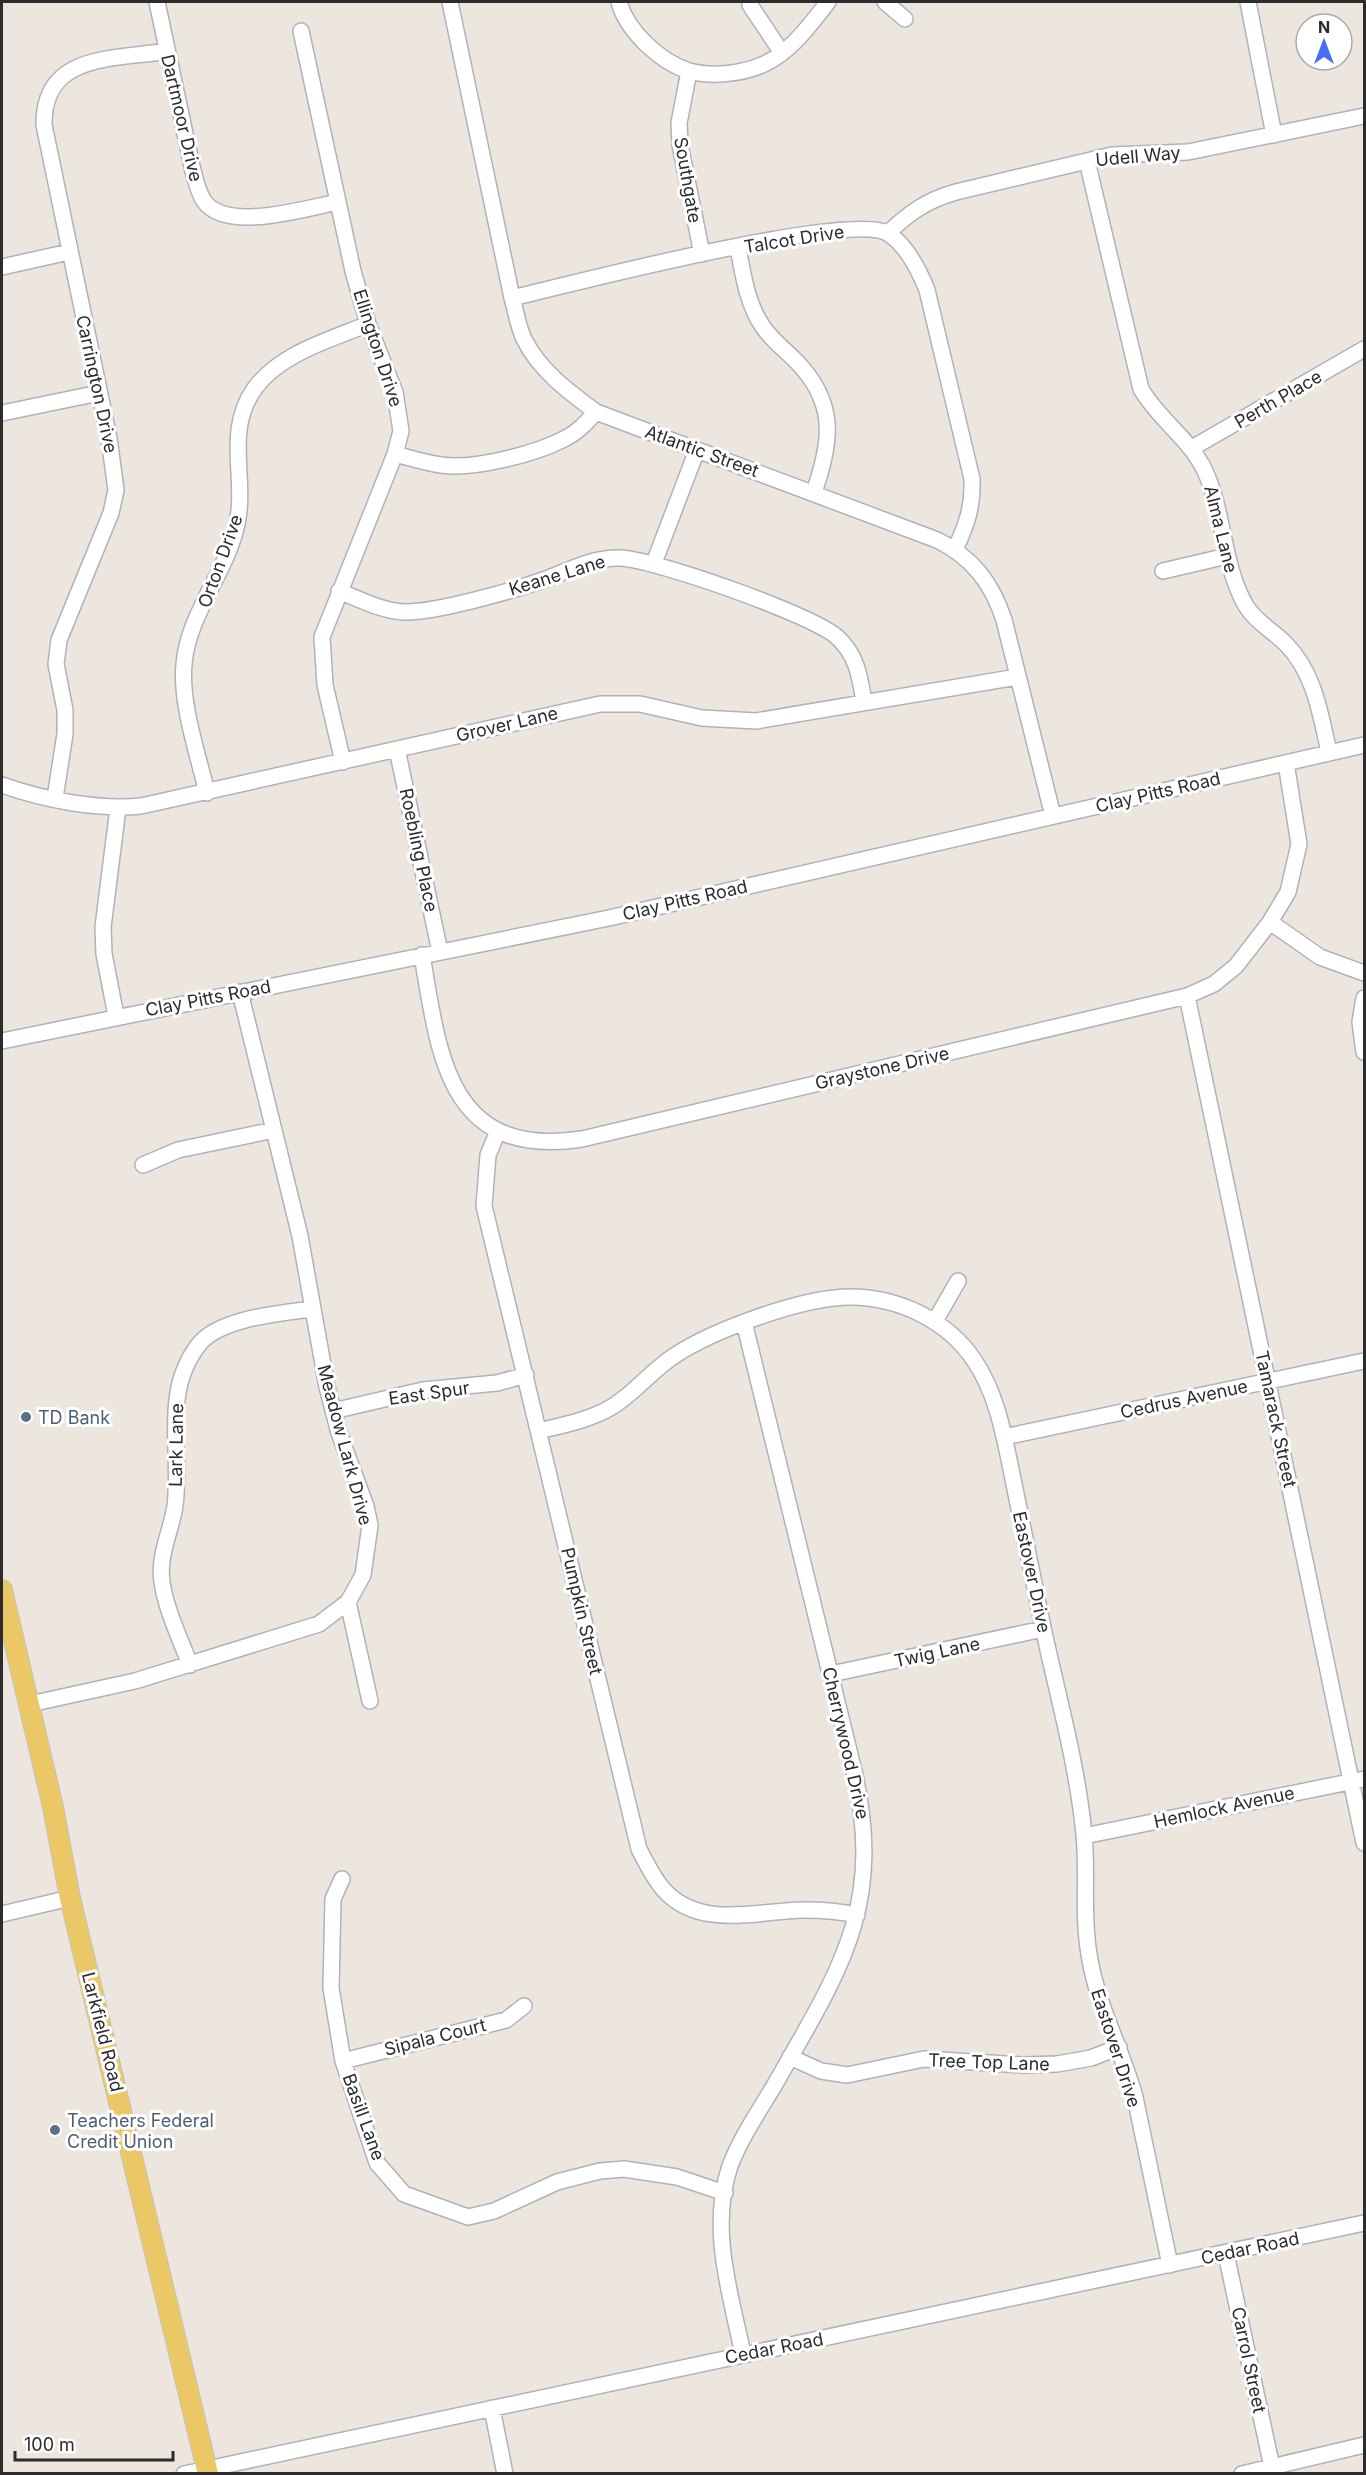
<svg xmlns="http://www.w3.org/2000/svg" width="1366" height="2475" font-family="Inter,sans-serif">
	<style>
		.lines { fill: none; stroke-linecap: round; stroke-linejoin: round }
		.minor-casing { stroke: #afb2bc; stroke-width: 18 }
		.major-casing { stroke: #c4c4c4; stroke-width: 22 }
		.minor { stroke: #fff; stroke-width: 15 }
		.major { stroke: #ebc766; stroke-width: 20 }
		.service-dot { fill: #5c6f8a; stroke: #fff; stroke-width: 2 }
		.labels { text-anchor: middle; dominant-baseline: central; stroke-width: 6; stroke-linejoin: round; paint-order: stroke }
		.street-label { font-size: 18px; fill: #2c2c2c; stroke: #fff }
		.service-label { font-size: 18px; fill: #4e5e75; stroke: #fff; text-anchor: start }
	</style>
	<rect width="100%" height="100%" fill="#ede6df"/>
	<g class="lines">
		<defs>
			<path id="minor" d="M157 2 193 171C196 181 198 192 204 201 226 233 306 208 338 202
				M450 2 512 298C516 311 518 327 524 339 539 370 569 392 596 412L937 540C972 557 992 583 1004 620L1053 816
				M619 2C627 31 660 62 689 71 711 77 741 74 762 65 790 53 810 25 828 2
				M885 2 905 19
				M1248 2 1274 135
				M750 5 782 53
				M301 31 353 271 368 324 395 392 401 431 395 454 322 637 325 685 343 762
				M689 71 679 123 680 145 702 254
				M1087 161 1141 389C1159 420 1190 439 1205 471 1225 515 1222 564 1246 606 1256 622 1273 631 1286 644 1315 674 1320 713 1329 752
				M888 233C909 213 927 200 956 192L1112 155 1188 152 1364 116
				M738 248C743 274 747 304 763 327 772 340 784 349 795 360 837 402 832 441 814 492
				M2 267 69 252
				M512 298C567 285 854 210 889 234 907 246 919 270 927 290L972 479C973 506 967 525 955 549
				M2 413 99 393
				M1192 448 1364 349
				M395 454C410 458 426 463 441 465 473 470 535 454 564 439 577 433 586 423 596 412
				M654 563 697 450
				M1163 571 1227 556
				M339 591C359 599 382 611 404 612 435 613 515 590 546 579 570 570 593 557 620 558 654 559 813 615 837 637 857 655 860 677 864 702
				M397 749 440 952
				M2 785C45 800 96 810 141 806L600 704H640L702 718 756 721 1017 677
				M207 793C198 754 180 703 184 664 188 614 227 572 237 524 247 477 224 431 255 388 281 353 330 340 368 324
				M55 798 65 734V710L56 664 59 640 111 513 116 490 109 438 44 125C43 53 113 60 167 51
				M1270 922 1320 957 1364 973
				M422 955C439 1056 448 1159 582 1139L1187 996 1214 984 1236 966 1270 922 1288 892 1299 844 1286 763
				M1187 996 1364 1843
				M1364 998 1360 1022 1364 1052
				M116 1016 104 954 103 927 118 808
				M2 1041 609 918 1364 745
				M498 1131 488 1155 484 1206 639 1849C646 1863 653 1877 663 1889 699 1930 756 1911 803 1910 821 1910 839 1911 857 1915
				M143 1165 178 1150 274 1130
				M935 1321 958 1281
				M333 1411 423 1390 497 1383 526 1375
				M539 1431C563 1425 589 1420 610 1408 634 1394 651 1371 674 1356 713 1330 803 1297 850 1297 898 1297 947 1320 974 1360 999 1397 1005 1442 1014 1484 1023 1527 1031 1570 1040 1613 1055 1687 1077 1760 1084 1835 1088 1874 1082 1915 1089 1954 1096 2003 1122 2049 1135 2097L1170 2265
				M1004 1437 1364 1361
				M348 1602 370 1701
				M190 1665C180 1638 166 1610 162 1582 158 1555 171 1532 175 1506 182 1450 161 1391 200 1343 222 1318 281 1313 312 1309
				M831 1674 1043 1629
				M30 1704 135 1681 319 1624 348 1602 363 1575 370 1525 366 1506 339 1433 327 1387 300 1236 240 992
				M1084 1836 1364 1779
				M342 1879 333 1899 331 1988 343 2061 377 2163 404 2194 468 2217 494 2211 557 2182 600 2171 624 2169 677 2177 725 2193
				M2 1914 70 1898
				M790 2057 821 2071 847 2075 924 2059 1023 2065 1057 2064 1091 2058 1119 2047
				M343 2061 506 2020 524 2006
				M1226 2254 1272 2467
				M743 2354C730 2292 709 2228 730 2166 740 2139 759 2111 774 2086 839 1971 885 1908 854 1771L744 1322
				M492 2408 505 2474
				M184 2474 1364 2223
				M1242 2474 1364 2445"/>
			<path id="major" d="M2 1590 53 1807 70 1898 208 2474"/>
		</defs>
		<use href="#minor" class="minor-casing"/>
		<use href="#major" class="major-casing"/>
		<use href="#minor" class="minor"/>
		<use href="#major" class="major"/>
	</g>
	<g class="service-dot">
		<circle cx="26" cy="1417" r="6"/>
		<circle cx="55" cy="2130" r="6"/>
	</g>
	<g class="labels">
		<g class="street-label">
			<text transform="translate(182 118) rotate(77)">Dartmoor Drive</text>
			<text transform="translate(1138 156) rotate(-5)">Udell Way</text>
			<text transform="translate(688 180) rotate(80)">Southgate</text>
			<text transform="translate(794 239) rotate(-9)">Talcot Drive</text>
			<text transform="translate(378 348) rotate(72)">Ellington Drive</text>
			<text transform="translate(97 384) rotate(78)">Carrington Drive</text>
			<text transform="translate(1278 399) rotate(-30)">Perth Place</text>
			<text transform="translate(702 451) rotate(20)">Atlantic Street</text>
			<text transform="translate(1221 529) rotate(76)">Alma Lane</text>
			<text transform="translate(220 561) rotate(-70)">Orton Drive</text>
			<text transform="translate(557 575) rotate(-17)">Keane Lane</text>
			<text transform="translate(507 724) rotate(-13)">Grover Lane</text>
			<text transform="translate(1158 792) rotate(-13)">Clay Pitts Road</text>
			<text transform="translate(419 850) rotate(78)">Roebling Place</text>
			<text transform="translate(685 900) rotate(-13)">Clay Pitts Road</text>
			<text transform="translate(208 998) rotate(-11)">Clay Pitts Road</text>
			<text transform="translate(882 1068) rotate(-13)">Graystone Drive</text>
			<text transform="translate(429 1393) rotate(-8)">East Spur</text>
			<text transform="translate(1184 1399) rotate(-12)">Cedrus Avenue</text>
			<text transform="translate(1276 1419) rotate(78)">Tamarack Street</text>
			<text transform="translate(176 1445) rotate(-89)">Lark Lane</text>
			<text transform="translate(345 1445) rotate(75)">Meadow Lark Drive</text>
			<text transform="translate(1032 1572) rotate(78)">Eastover Drive</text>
			<text transform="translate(582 1611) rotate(77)">Pumpkin Street</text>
			<text transform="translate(937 1652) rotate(-12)">Twig Lane</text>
			<text transform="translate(846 1743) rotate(77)">Cherrywood Drive</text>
			<text transform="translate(1224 1807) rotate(-12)">Hemlock Avenue</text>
			<text transform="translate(103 2032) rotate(76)">Larkfield Road</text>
			<text transform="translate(435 2037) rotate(-14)">Sipala Court</text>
			<text transform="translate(1116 2048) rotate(72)">Eastover Drive</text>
			<text transform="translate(989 2062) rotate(2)">Tree Top Lane</text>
			<text transform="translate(364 2117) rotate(70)">Basill Lane</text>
			<text transform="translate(1250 2248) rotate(-12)">Cedar Road</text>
			<text transform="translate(774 2348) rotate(-11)">Cedar Road</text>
			<text transform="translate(1249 2360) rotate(78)">Carrol Street</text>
		</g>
		<g class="service-label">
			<text x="38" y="1417">TD Bank</text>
			<text x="67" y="2120">Teachers Federal<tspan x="67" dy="21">Credit Union</tspan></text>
		</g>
	</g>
	<rect width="1366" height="2475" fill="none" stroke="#2c2c2c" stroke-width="6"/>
	<g transform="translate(1324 42)"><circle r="28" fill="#ffffff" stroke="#ababab" stroke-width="1.5"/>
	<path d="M0-4.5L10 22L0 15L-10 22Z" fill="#466df3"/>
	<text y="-9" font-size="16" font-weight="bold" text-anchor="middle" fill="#2c2c2c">N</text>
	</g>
	<path d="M15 2451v9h158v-9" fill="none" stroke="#2c2c2c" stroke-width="3"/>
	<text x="24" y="2451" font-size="18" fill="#2c2c2c" stroke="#ffffff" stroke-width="4.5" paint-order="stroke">100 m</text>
</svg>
